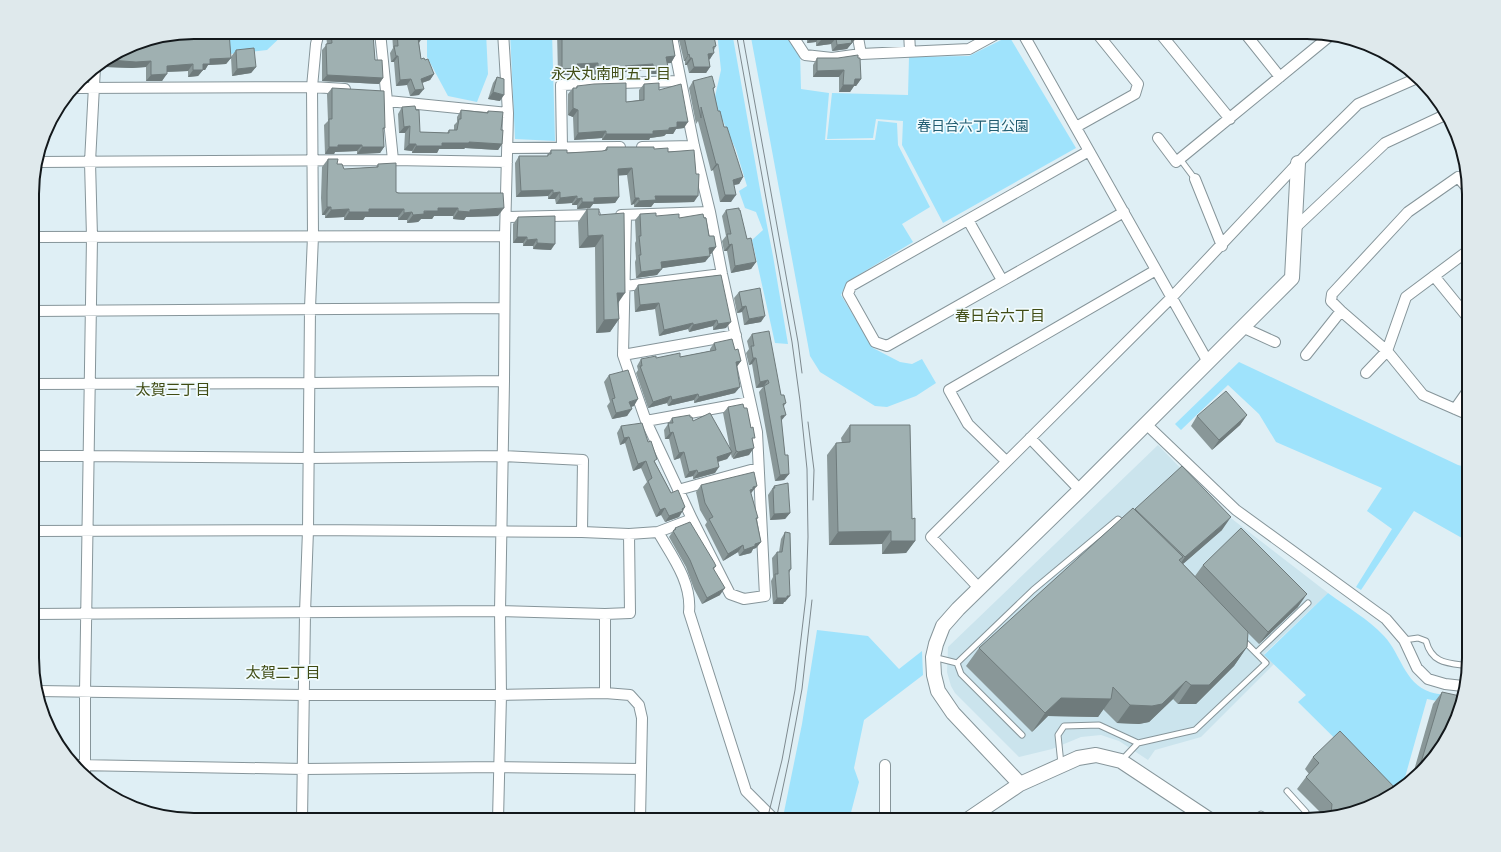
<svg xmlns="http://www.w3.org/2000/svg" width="1501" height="852" font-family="'Roboto Condensed','Noto Sans JP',sans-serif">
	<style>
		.built { fill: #cbe4ed }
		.green { fill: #9fe3fc }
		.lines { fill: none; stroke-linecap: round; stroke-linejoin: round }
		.lane-casing { stroke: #86959a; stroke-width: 7 }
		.street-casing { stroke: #86959a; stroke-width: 12 }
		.secondary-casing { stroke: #86959a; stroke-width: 16 }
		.lane { stroke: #fff; stroke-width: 5 }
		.street { stroke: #fff; stroke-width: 10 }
		.secondary { stroke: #fff; stroke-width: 14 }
		.tram { stroke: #7e898e; stroke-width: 1 }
		.wall { fill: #899798 }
		.shaded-wall { fill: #6f7b7c }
		.building { fill: #9fb0b1; stroke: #6f7b7c }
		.labels { text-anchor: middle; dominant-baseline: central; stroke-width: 3.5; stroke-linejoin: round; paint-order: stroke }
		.park-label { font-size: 14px; fill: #215d71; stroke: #f1fbfe }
		.neighbourhood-label { font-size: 15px; fill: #404c14; stroke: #f1fbfe }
		.rim { fill: none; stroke: #13181b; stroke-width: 2 }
	</style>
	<rect width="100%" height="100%" fill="#dfeff5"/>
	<path class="built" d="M1158 445 1223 512 1328 593 1264 654 1274 664 1201 737 1155 750 1148 760 1119 741 1101 735 1081 737 1052 749 1019 757 955 693 951 686 947 672 948 647Z"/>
	<path class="green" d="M229 32H286L267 50 230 54Z
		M427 32H486L488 74 477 102 448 96 427 57Z
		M510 32H552L555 141 515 139Z
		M717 32H732L761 195 773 256 788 344 775 343 752 240 763 230 756 212 745 208 739 191 747 186 736 150 714 101 721 70Z
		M750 32H786L800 52 801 89 829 93 825 140H875L878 121 897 123 898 145 930 207 902 224 913 242 847 282 841 295 873 348 900 362 912 364 922 359 936 383 916 396 887 407 875 406 820 372 810 356Z
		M1009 36 1076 148 943 223 902 145 903 121 876 119 873 138 827 139 832 93 908 95 909 57 969 56Z
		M1239 362 1458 465 1469 468V542L1414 511 1361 590 1356 587 1392 529 1367 511 1382 488 1276 442 1259 414 1228 385 1181 430 1175 424Z
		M1328 593C1347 607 1368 619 1384 636 1401 654 1404 683 1430 692 1439 695 1450 695 1460 697L1458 705 1427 699 1402 788 1392 795 1298 702 1306 695 1264 655Z
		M817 630 868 636 899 669 922 651 923 675 864 720 854 768 859 782 849 820H784L783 817 802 724Z"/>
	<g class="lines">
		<defs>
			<path id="lane" d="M1180 159 1195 179
				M1404 640 1418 638 1426 641C1432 664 1448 663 1469 666
				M1256 653 1308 603
				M933 657 957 663 1033 590 1118 519 1124 524
				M957 663 961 674 1022 735
				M1138 743 1195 730 1266 663 1243 640
				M1061 764 1058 735 1064 726 1099 725 1138 743 1121 761
				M1287 791 1306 812 1308 820
				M1252 820 1261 814 1272 820"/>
			<path id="street" d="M380 32 393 160
				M790 32 805 55 832 58 861 54 969 49 1000 32
				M857 32 861 54
				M909 32 910 51
				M1022 32 1208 362
				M1159 32 1230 119
				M1244 32 1280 77
				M75 88 312 87 345 89
				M388 101 508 113
				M1076 127 1135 94 1138 84 1096 32
				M1158 138 1176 162 1331 35
				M642 147 694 146
				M508 148 620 147
				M562 148 561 85 680 81
				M1089 151 851 286 848 294 875 342 887 346 1124 212
				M37 162 393 160 507 162
				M1195 179 1222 246
				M1469 190 1458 177 1408 212 1332 294 1331 301 1341 311 1387 351 1423 395 1469 415
				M621 215 710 212
				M626 215 623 355 646 421 692 519 730 594 744 599 765 596 757 432 722 274 710 212 694 146 671 32
				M506 217 595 215
				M968 220 1002 280
				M1296 227 1385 143 1447 114
				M33 237 505 236
				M1434 276 1469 319
				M625 286 722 274
				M33 311 504 308
				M1242 327 1275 342
				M623 355 736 335
				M1306 355 1341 311
				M1366 373 1387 351 1406 297 1469 250
				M33 384 309 383 504 381
				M1455 409 1469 389
				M646 421 750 402
				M1146 424 1236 510 1386 619 1404 640 1417 668 1428 679 1445 684 1463 686
				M1030 438 1080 490
				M33 456H88L309 458 502 456 583 460 582 532
				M1006 461 968 424 949 390 1156 270
				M678 490 758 468
				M33 531 308 530 582 532 629 534 658 532 692 519
				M658 532C672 556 692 582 689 612L746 791 775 820
				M979 588 931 537 1172 297 1298 163 1358 104 1415 79
				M33 614 500 611 605 614 630 613 629 534
				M605 614V693
				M38 691 304 695H501L605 693 630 695 639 705 642 718 640 820
				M77 765 304 769 499 767 641 769
				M85 772V692L92 237 90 162 95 67
				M302 820 305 613 308 530 310 308 313 236 312 87 316 44 319 32
				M498 820 501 695 500 611 504 381 505 236 508 113 503 32
				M885 820V765"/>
			<path id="secondary" d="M1020 784 953 713 938 691 934 675 933 657 936 644 943 626 958 609 1080 490 1292 278 1298 163
				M967 820 1020 784 1078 758 1096 755 1121 761 1210 820"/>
		</defs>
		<use href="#lane" class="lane-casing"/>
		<use href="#street" class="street-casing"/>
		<use href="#secondary" class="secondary-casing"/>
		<use href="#lane" class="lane"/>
		<use href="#street" class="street"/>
		<use href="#secondary" class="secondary"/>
		<path class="tram" d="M736 32 792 342 800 401 807 469 808 537 806 596 795 690 782 760 767 820
			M742 32 798 342 802 373
			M808 422 814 470 813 500
			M776 820 789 759 802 689 812 600"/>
	</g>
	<path class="wall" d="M328 32H375V34L373 37 375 60 383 78 379 84 322 81V50L327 44 326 34Z
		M392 32H422V38L419 43 421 59 425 60 434 74 430 80 422 83 419 95 410 96 407 85 396 86 394 62H391L390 53 393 48Z
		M557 32H671L675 56 671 63H667L663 74H648V70L624 72 621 76 594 77 593 69 576 70 573 75H558Z
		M677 32H713L716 46 714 50 710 59 709 60 710 67 706 73H689L687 65H685V61H684Z
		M803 32H856L857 37 847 49 832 51 831 44 816 46V42L807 43V37H804Z
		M132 44 231 58 226 64 208 65 205 70H203L198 76 188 77V71L167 72 162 81H146V67L132 68 106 67V61Z
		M236 50 256 67 251 73 232 76 231 57Z
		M817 58H858L861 79 856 86H854L850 92H839V77H813V65Z
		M497 77 500 101 488 99 493 83Z
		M693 81 715 87 713 90 718 111 743 177 739 184 734 185 731 202H720L713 170 711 171 698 121 696 124 689 88Z
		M644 84 659 90 684 128 676 129 673 134H666L664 136 650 138 649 140H602V138L574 140 573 117 568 115V94L573 88H576L577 86 626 102 639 100V90Z
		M332 88 385 128 383 130 384 147 380 153 357 154V151L335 152 334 154H325L324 125 328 121 327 94Z
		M402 107 420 132 447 133 449 130H454V125L457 122V117L461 110 487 112 488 111 501 130 502 144 498 150 465 148 464 149H439L437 153H412V151L404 150 405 133H399L398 114Z
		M607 147 654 149 668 152 694 202 654 203 651 207H634V204L631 205 627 175H619V197L615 203 593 204 590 208 577 209V205H572V203L556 204 555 199H548V196L516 197 515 163 519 156H547L551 150 567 153 604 151Z
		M328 159 337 164 344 169 376 167 378 164 396 192 498 216 466 217 464 220 453 219V216H434L432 219H421L418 222 407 223V220H398V217H365L363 220H344V217L325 218V215H322L321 198 322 167Z
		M587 209 599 215 618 303 619 319 610 332 596 333 595 247 579 248 578 222Z
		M726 210 747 239 756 262 751 269 731 273 727 251H724L722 241 726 236 722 216Z
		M640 214 656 216 679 218H704L709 236 716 247 711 254H710L705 262 661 268 657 275 636 278 635 262 636 259 635 243 636 241 635 220Z
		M518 217 551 250 533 249V246H523V243H513V224Z
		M721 275 726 328 713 330V326L689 332 688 329 659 336 655 309 635 312 634 291 638 285Z
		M739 292 761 322 744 325 742 312 737 313 734 298Z
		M752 334 781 395 786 403 784 406 781 421 785 455 789 474 784 480 775 481 759 392 763 387 756 388 752 364 749 365 746 353 749 349 747 341Z
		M714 343 735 350 741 361 736 367 735 393 694 403V400L668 406 667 403 648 408 636 373 638 370 637 366 641 359 680 357 710 351V349Z
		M609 375 634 406 631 407 627 416 612 419 607 406 610 402 604 382Z
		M728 407 752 442 749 455 733 459V457L732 458 731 454 727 459 718 462 715 473 693 479V476L685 478 680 458 674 460 669 439H665L664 430 672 418 690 417 693 421 730 449 723 413Z
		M1247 415 1240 425 1212 450 1191 426 1197 416Z
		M850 425 912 519 915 541 906 553 882 554V544L829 545 827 455 836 443H842L841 438Z
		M621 426 648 442 655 462 671 493 685 507 679 517 665 522 661 515 656 517 643 487 647 482 641 468 633 471 625 443 620 445 617 433Z
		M701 485 752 492 751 493 758 518 757 519 761 542 756 548 753 549 751 553 739 556 738 552 723 561 705 525 707 522 700 510 696 492Z
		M774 486 790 513 785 519 770 520 768 495Z
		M1135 509 1222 530 1183 564 1195 576 1203 565 1298 607 1259 644 1248 633 1247 647 1234 666 1196 704H1178L1173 699 1149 722 1139 724 1117 723 1103 709 1098 717 1048 716 1032 732 966 666 979 648Z
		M675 528 716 566 714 569 720 595 702 604 694 589 686 567 669 537Z
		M785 532 791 569 789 573 785 602H784L783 604H773L771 581 773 577 772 558 777 552H779L781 539Z
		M1469 604V640L1462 639Z
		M1442 692 1422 772 1411 781 1433 704Z
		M1313 757 1388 798 1324 818V816L1297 789 1306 777 1309 774 1305 769Z"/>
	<path class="shaded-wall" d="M807 32H810L807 37H804Z
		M820 36 816 42 807 43 811 37Z
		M857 37 847 49 832 51 837 45 851 38Z
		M418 38H422L418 44Z
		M836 38 831 44 816 46 821 40Z
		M714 53 710 59 703 61 708 54Z
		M689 54 685 61H684L688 55Z
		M396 56H398L394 62H391Z
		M675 56 671 63 662 64 666 57Z
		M231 58 226 64 208 65 205 70H203L198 76 188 77 193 70 210 59Z
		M690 58H692L687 65H685Z
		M110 60 151 61 146 67 132 68 106 67Z
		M598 63 593 69 576 70 573 75H558L562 69 577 64Z
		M193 64 188 71 162 72 167 66Z
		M653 64 648 70 624 72 621 76 594 77 598 71 625 66Z
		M256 67 251 73 232 76 237 69Z
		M653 67H668L663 74H648Z
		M694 67H710L706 73H689Z
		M844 70 839 77H813L817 71Z
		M167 74 162 81H146L151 75Z
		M434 74 430 80 416 85 421 79Z
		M327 75 383 78 379 84 322 81Z
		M411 79 407 85 396 86 400 80Z
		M855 79H861L856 86H854L850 92H839L843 85Z
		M424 89 419 95 410 96 415 90Z
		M493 92 504 95 500 101 488 99Z
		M573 108 578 110 573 117 568 115Z
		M677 122H688L684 128 676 129 673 134H666L664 136 650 138 649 140H602L606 134 653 131 669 128Z
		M410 126 405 133H399L404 127Z
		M606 131 602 138 574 140 578 133Z
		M469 142 502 144 498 150 465 148 464 149H439L437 153H412L416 146 442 143Z
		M409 144H416L412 151 404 150Z
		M338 145H362L357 151 335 152 334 154H325L329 147Z
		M362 147H384L380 153 357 154Z
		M716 164H718L713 170 711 171Z
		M632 168 627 175 614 176 618 169Z
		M743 177 739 184 728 186 733 180Z
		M553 190 548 196 516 197 521 191Z
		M560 192 555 199H548L553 193Z
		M725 195H736L731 202H720Z
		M577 196 572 203 556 204 560 198Z
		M655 196H698L694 202 654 203 651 207H634L639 201Z
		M619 197 615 203 593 204 590 208 577 209 582 202 594 198Z
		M582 198 577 205H572L577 199Z
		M635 198H639L634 204 631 205Z
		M327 207H331L325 215H322Z
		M438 208H458L453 216H434L432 219H421L418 222 407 223 413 215Z
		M504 208 498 216 466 217 464 220 453 219 458 211 470 210Z
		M349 209 344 217 325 218 331 210Z
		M369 209H404L398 217H365L363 220H344L349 212Z
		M412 212 407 220H398L404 213Z
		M603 235 595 247 579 248 588 236Z
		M517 237H527L523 243H513Z
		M537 239 533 246H523L527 240Z
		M537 243 555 244 551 250 533 249Z
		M732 244 727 251H724L729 245Z
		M716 247 711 254 704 255 709 248Z
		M710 256 705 262 656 269 661 262Z
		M756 262 751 269 731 273 735 266Z
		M662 269 657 275 636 278 641 272Z
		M617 293H625L616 306Z
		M659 303 655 309 635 312 640 305Z
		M746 306 742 312 737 313 742 307Z
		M765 316 761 322 744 325 749 319Z
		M619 319 610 332 596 333 604 320Z
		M717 320 713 326 689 332 693 325Z
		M731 322 726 328 713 330 718 324Z
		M693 323 688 329 659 336 664 330Z
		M753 358H756L752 364 749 365Z
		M741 361 736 368V362Z
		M768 380 763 387 756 388 760 382Z
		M740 387 735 393 694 403 699 397Z
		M698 394 694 400 668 406 672 400Z
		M671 396 667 403 648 408 653 402Z
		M638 399 634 406 625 408 629 402Z
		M632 409 627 416 612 419 616 413Z
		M786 415 781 421V416Z
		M1247 415 1240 425 1212 450 1219 440Z
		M673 432 669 439H665L670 433Z
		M629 437 625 443 620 445 624 438Z
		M754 448 749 455 733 459 738 452Z
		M736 451H737L733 457 732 458Z
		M684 452 680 458 674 460 679 453Z
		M732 452 727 459 713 463 717 457Z
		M646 461 641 468 633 471 638 464Z
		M719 467 715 473 693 479 698 473Z
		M697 470 693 476 685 478 689 472Z
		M789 474 784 480 775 481 780 475Z
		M757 486 752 492 751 493 750 490 753 487Z
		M685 507 679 517 665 522 669 516Z
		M665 508 661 515 656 517 660 510Z
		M790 513 785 519 770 520 774 514Z
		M1231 517 1222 530 1176 570 1185 557Z
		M891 531 882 544 829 545 838 532Z
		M891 541H915L906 553 882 554Z
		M761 542 756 548 753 549 751 553 739 556 744 550 755 544Z
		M743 545 738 552 723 561 728 554Z
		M725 588 720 595 702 604 707 598Z
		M1307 594 1298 607 1259 644 1268 632Z
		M787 596H790L785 602H784L783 604H773L777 598Z
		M1469 629V640L1462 639Z
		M1247 647 1234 666 1196 704H1178L1191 685Z
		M1186 681 1173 699 1149 722 1139 724 1117 723 1130 705Z
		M1061 698 1111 699 1098 717 1048 716 1032 732 1045 713Z"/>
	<path class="building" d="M194 32H229L231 58 210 59V64H203V70H193V64L167 66V74L151 75V61L136 62 110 60V58L132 44Z
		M331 32H335L339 37V32H375V34H373L375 60H382L383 78 327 75 326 44 332 43Z
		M397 32H422V38H418L421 59 424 58 425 60 428 59 434 74 421 79 424 89 415 90 411 79 400 80 398 56H396L394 46H398Z
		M562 32H671L675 56 666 57 668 67H653V64L625 66V70L598 71V63L577 64V68L562 69Z
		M683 32H713L716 46 713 47 714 53 708 54 710 67H694L692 58H690L689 54 688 55Z
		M811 32H856L857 37 851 38 852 43 837 45 836 38 821 40 820 36 811 37Z
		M254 48 256 67 237 69 236 50Z
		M858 55V58H860L861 79H855L854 85H843L844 70 817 71V58H838Z
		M712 76 715 87 713 88 718 111H720L724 127H727L743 177 733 180 736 195H725L718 164H716L701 107V118L693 81Z
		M497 77 504 79V95L493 92Z
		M626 83V102L644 100V84L659 83V90L681 84 688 122H677V127L669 128V130L653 131V134H606V131L578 133V110L573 108V88H577V86L594 84Z
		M332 88 384 91 385 128H383L384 147H362V145H338V147H329V119H332Z
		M415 106 416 110H419L420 132 449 133V130H457L459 119H461V110L488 113V111L503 112 501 130H503L502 144 469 142V143H442V146H416V144H409L410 126 404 127 402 107Z
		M607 147H654V149L668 148V152L694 150 696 174H699L698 196H655L656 200 639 201V198H635L632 168 618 169 619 197 594 198V202H582V198L577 199V196L560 198V192L553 193V190L521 191 519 156H548V154H551V150H567V153L602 151 607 150Z
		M328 159H338L337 164H342L344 169 378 167V164L396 163V192L398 193H503L504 208 470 210V212L458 211V208H438V211H424V214L413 215 412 212 404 213V209H369V212H349V209L331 210V207H327V191Z
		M739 208V210H740L747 239 751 238 756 262 735 266 732 244 729 245 727 234H731L726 210Z
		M587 209H599V215L624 213 625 293H617L619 319 604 320 603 235 588 236Z
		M656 213V216L679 214V218L703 214 704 218H706L709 236H714L716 247 709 248 710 256 661 262 662 269 641 272 639 255H641L639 236H641L640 214Z
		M555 216V244L537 243V239L527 240V237H517L518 217Z
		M721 275 731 322 718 324 717 320 693 325V323L664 330 659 303 640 305 638 285Z
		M760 288 765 316 749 319 746 306 742 307 739 292Z
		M769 331 781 395H784L786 403 783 404 786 415 781 416 785 455H788L789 474 780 475 764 386 769 383 768 380 760 382 756 358H753L751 346H754L752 334Z
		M732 339 735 350 738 349 741 361 736 362 740 387 699 397 698 394 672 400 671 396 653 402 640 366H642L641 359 656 356V358L680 353V357L716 350 714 343Z
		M628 370 638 399 629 402 632 409 616 413 612 399 615 398 609 375Z
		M1226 391 1247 415 1219 440 1197 416Z
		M743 404 744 408H747L751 428 753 427 755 438H752L754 448 738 452 737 451H736L728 407Z
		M710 413 732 452 717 457 719 467 698 473 697 470 689 472 684 452 679 453 673 432 670 433 668 423H673L672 418 690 415V417H692L693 421Z
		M642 423 648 442 651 441 657 459 654 461 671 493 678 490 685 507 682 509 683 511 669 516 665 508 660 510 648 481 652 478 646 461 638 464 629 437 624 438 621 426Z
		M850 425H910L912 519 915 518V541H891V531L838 532 836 443 850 442Z
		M1182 466 1231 517 1185 557 1135 509Z
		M754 472 757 486 753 487V489L750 490 758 518H756L761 542 755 544V546L744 550 743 545 728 554 709 519 713 517 705 503 701 485Z
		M788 483 790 513 774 514 773 488H775L774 486Z
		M1133 508 1183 557 1179 560 1248 632 1247 647 1209 685H1191L1186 681 1162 704 1152 706 1130 705 1113 687 1111 699 1061 698 1045 713 979 648Z
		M690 522 714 562 716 566 713 568 725 588 707 598 699 582 690 560 673 531 676 529 675 528Z
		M1241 528 1307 594 1268 632 1203 565Z
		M785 532 790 533 791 569 789 570 790 596H787V598H777L775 574H778L777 552H782Z
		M1442 692 1460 696 1447 739 1422 772 1417 776Z
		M1340 731 1398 791 1388 798 1334 815 1331 814 1332 804 1306 777 1319 763 1313 757Z"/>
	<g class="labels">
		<g class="park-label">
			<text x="973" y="126">春日台六丁目公園</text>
		</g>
		<g class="neighbourhood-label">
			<text x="611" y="74">永犬丸南町五丁目</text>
			<text x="1000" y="316">春日台六丁目</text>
			<text x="173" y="390">太賀三丁目</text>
			<text x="283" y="673">太賀二丁目</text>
		</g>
	</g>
	<path d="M0 0H1501V852H0ZM194 39H1307A155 155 0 0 1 1462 194V658A155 155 0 0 1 1307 813H194A155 155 0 0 1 39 658V194A155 155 0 0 1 194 39Z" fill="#dfe9ec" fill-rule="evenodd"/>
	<path class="rim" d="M194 39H1307A155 155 0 0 1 1462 194V658A155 155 0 0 1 1307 813H194A155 155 0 0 1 39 658V194A155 155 0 0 1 194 39Z"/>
</svg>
